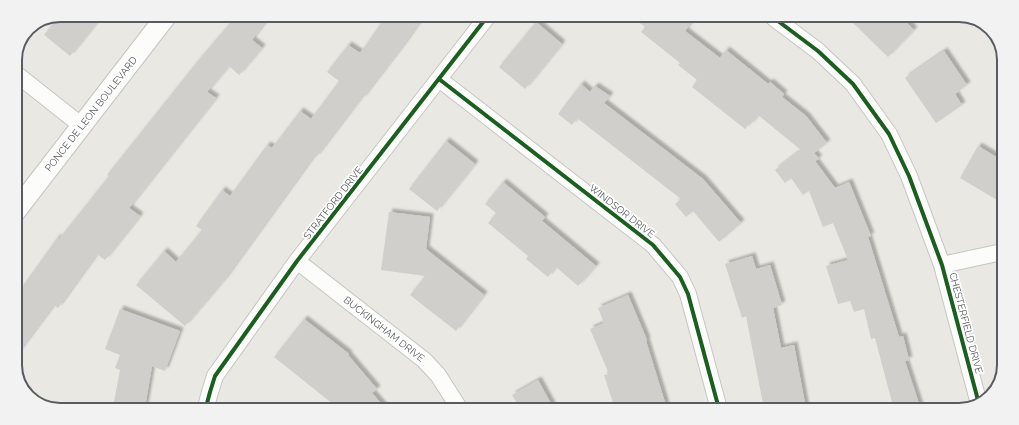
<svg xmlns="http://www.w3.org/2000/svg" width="1019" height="425" font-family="Raleway,sans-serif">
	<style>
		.building { fill: #d0cfcc; filter: url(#shadow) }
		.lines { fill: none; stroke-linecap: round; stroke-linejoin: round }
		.minor-casing { stroke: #c5c5c4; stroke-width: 18 }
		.tertiary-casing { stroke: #c5c5c4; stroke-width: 22 }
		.minor { stroke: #fcfcfb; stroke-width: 16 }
		.tertiary { stroke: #fcfcfb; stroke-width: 20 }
		.cycleway-casing { stroke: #fff; stroke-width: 6 }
		.cycleway { stroke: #1b5e20; stroke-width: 4 }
		.labels { text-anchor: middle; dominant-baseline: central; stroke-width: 3.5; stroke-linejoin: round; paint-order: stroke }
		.street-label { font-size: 10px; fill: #585c61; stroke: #fff }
		.rim { fill: none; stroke: #585c61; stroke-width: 2 }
	</style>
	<defs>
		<filter id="shadow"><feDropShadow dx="3.5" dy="-3.5" stdDeviation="1" flood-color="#0004"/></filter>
	</defs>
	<rect width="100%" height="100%" fill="#e9e8e2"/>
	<path class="building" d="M60 15H103L70 56 44 35Z
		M236 16H270L252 40 262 48 239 75 229 66 207 92 216 98 129 208 140 216 105 260 97 254 58 308 54 305 15 357V297L57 238 59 239 109 176 107 175 197 62Z
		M386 16H424L402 47 362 99 361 98 316 157 314 156 225 279 185 326 136 285 164 251 176 262 202 230 196 226 222 190 230 196 267 145 272 148 300 111 311 119 339 81 327 72 348 45 360 53Z
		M632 17H695L685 31 720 58 726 50 768 84 770 82 784 94 782 97 806 116 827 143 814 153 819 159 815 161 835 188 849 182 871 236 868 237 899 337 903 336 909 360 905 361 921 410H894L875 338 871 339 864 309 854 312 850 301 838 304 826 266 848 260 833 223 823 227 809 191 803 195 791 178 785 183 775 170 801 150 758 115 750 125 749 124 745 129 692 87 697 80 678 65 680 63 641 32 645 27Z
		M848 18H902L914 30 888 57Z
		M536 22 562 44 525 89 499 67Z
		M944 51 967 85 955 94 962 105 936 123 905 78Z
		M581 84 590 92 595 86 610 96 604 103 703 179 741 223 719 242 693 211 686 217 675 204 681 199 577 118 572 125 558 114Z
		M446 141 475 164 437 211 409 189Z
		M978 146 1003 161 1002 203 960 178Z
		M503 182 545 217 542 221 596 266 578 286 556 267 548 277 526 259 528 256 488 223 496 213 485 204Z
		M389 212 430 217 426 249 484 295 456 331 410 295 425 276 381 270Z
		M752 256 756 269 770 265 782 305 773 308 781 348 794 345 806 409H764L746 316 742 318 725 264Z
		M628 295 647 340 646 341 667 409H615L604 375 609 374 590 329 604 323 598 308Z
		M120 309 180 331 165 371 152 366 145 407H113L120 370 115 368 120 355 105 349Z
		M304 319 349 354 348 355 377 389 372 393 385 408H338L274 357Z
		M538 380 554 409 520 408 512 395Z"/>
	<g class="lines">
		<defs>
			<path id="minor" d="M774 18 818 51 853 84 889 134 909 176 942 265 979 404
				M15 73 82 126
				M439 79 653 245 680 277 688 294 719 409
				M297 261 424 360 438 375 459 408
				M942 265 1002 252
				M206 407 210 392 215 376 297 261 487 17"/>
			<path id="tertiary" d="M15 212 167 15"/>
		</defs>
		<use href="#minor" class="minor-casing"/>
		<use href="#tertiary" class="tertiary-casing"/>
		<use href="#minor" class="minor"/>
		<use href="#tertiary" class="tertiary"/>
		<defs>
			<path id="cycleway" d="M774 18 818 51 853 84 889 134 909 176 942 265 979 404
				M439 79 653 245 680 277 688 294 719 409
				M206 407 210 392 215 376 297 261 487 17"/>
		</defs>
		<use href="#cycleway" class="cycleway-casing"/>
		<use href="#cycleway" class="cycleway"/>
	</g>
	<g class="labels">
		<g class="street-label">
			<text transform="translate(91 114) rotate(-52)">PONCE DE LEON BOULEVARD</text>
			<text transform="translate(333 203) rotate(-52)">STRATFORD DRIVE</text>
			<text transform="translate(622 211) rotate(38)">WINDSOR DRIVE</text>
			<text transform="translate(966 323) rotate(75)">CHESTERFIELD DRIVE</text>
			<text transform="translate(384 329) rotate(38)">BUCKINGHAM DRIVE</text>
		</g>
	</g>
	<path d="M0 0H1019V425H0ZM60 22H959A38 38 0 0 1 997 60V365A38 38 0 0 1 959 403H60A38 38 0 0 1 22 365V60A38 38 0 0 1 60 22Z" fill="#f2f2f2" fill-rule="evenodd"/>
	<path class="rim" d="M60 22H959A38 38 0 0 1 997 60V365A38 38 0 0 1 959 403H60A38 38 0 0 1 22 365V60A38 38 0 0 1 60 22Z"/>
</svg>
